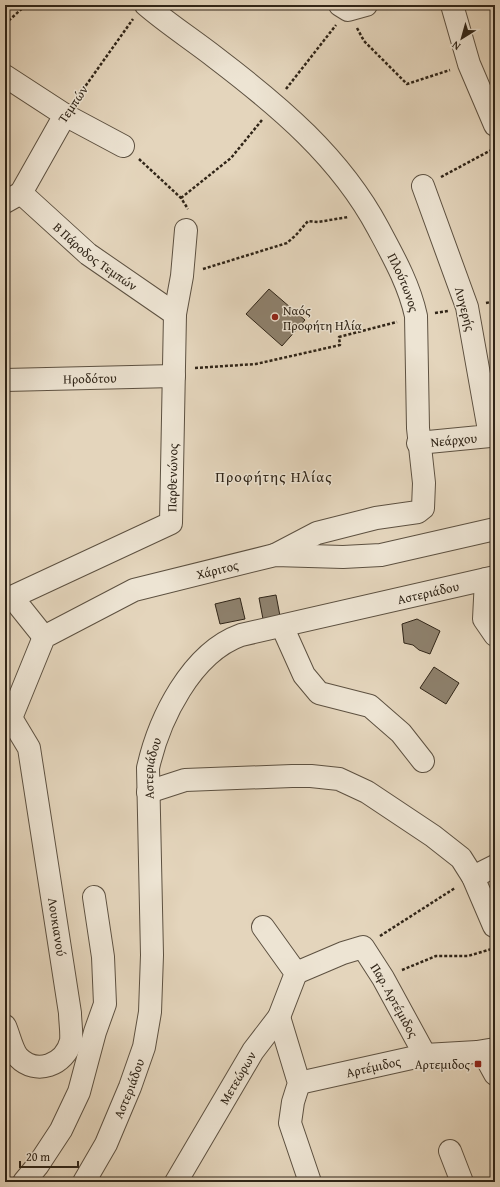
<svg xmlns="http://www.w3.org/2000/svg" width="500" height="1187" font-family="'Gentium Book Plus',serif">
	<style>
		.building { fill: #8e816d; stroke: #302518 }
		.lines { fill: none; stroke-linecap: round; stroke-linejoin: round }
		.minor-casing { stroke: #5d5141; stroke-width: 24 }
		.path { stroke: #302518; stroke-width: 2.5; stroke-dasharray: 3 2; stroke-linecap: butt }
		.minor { stroke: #ede4d3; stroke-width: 22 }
		.poi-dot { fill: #8f2418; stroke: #ede4d3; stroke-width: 1.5 }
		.labels { text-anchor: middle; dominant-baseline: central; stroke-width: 3; stroke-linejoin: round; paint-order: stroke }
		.street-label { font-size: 13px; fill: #302518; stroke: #ede4d3 }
		.poi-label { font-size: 13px; fill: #302518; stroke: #ede4d3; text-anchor: start }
		.quarter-label { font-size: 15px; letter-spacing: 1px; fill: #302518; stroke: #ede4d3 }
	</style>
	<rect width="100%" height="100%" fill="#e4d5bc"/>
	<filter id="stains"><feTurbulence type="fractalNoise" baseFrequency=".005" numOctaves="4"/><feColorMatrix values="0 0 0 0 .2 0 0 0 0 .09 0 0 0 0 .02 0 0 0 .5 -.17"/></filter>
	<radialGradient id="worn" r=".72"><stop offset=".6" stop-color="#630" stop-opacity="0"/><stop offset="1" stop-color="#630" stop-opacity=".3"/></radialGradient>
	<path class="building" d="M269 289 305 320 282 346 246 314Z
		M276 595 280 616 263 619 259 598Z
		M240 598 245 619 220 624 215 604Z
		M417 619 440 631 430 654 419 650 413 645 404 643 402 624Z
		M434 667 459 683 446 704 420 688Z"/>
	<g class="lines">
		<defs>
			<g id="minor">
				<path id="s1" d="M146 5C168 24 193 40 216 58 279 106 340 157 378 228 393 256 409 284 416 316L418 428 424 483 423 508 418 512 376 518 317 533 275 555"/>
				<path d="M340 5 348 10 366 5"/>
				<path d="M452 5 469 64 495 125"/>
				<path d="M5 76 65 115 123 146"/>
				<path id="s2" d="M21 193 88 254 175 314"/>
				<path d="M5 202 21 193 65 115"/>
				<path id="s3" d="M5 380 174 376"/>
				<path id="s4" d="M418 443 490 436 467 307 423 186"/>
				<path d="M486 579 484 619 495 635"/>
				<path d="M282 626 304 675 319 693 370 706 401 733 423 761"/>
				<path id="s5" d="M44 637 12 597 171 523 175 314 182 276 186 230"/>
				<path id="s6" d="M5 722 11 718 44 637 134 590 275 555 343 557 381 555 495 529"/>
				<path d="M148 792 185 780 292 776H311L339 779 367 792 433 836 461 858 473 877 494 926"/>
				<path d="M473 877 495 866"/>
				<path id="s7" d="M296 973 343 953 363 947 383 978 425 1055"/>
				<path d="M279 1017 299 1083 293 1102 290 1123 310 1182"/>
				<path d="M5 1026C9 1035 12 1050 18 1057 36 1076 65 1065 71 1041 72 1032 70 1021 70 1013L29 748 11 718"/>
				<path d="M483 1052 495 1074"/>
				<path id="s8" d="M299 1083 425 1055 477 1052 495 1049"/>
				<path d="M450 1151 462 1182"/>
				<path d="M24 1182 38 1165 61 1130 79 1092 95 1032 105 1004 103 957 94 897"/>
				<path id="s9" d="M84 1182 106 1144 130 1087 144 1047 150 1012 152 955 148 768C159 719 191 653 241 635L495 577"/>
				<path id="s10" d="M176 1182 253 1051 279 1017 296 973 263 927"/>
			</g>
		</defs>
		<use href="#minor" class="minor-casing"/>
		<path class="path" d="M5 24 26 5
			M357 28 364 41 407 84 450 70
			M286 89 336 25
			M77 98 133 19
			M139 159 181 198 188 209
			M441 177 495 148
			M181 198 231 158 262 120
			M203 269 287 243 296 235 308 221 318 222 348 217
			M486 303 495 301
			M435 313 448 311
			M195 368 256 364 340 345 339 337 397 322
			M380 936 455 888
			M402 970 436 956H468L495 948"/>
		<use href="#minor" class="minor"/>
	</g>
	<g class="poi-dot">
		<circle cx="275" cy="317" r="4"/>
		<rect x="474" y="1060" width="8" height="8" rx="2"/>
	</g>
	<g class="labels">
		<g class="street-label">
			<text transform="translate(73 104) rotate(-56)">Τεμπών</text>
			<text stroke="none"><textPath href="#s2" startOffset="98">Β Πάροδος Τεμπών</textPath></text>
			<text stroke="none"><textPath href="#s1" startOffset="385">Πλούτωνος</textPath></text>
			<text transform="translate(465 309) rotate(75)">Λυγερής</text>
			<text stroke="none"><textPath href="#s3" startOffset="85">Ηροδότου</textPath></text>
			<text stroke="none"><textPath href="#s4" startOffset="36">Νεάρχου</textPath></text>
			<text stroke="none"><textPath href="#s5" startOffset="272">Παρθενώνος</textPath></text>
			<text stroke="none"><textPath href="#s6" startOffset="282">Χάριτος</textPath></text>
			<text stroke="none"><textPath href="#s9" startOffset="788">Αστεριάδου</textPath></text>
			<text stroke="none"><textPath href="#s9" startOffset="428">Αστεριάδου</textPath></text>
			<text transform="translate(57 927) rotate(81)">Λουκιανού</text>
			<text stroke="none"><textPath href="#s7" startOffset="134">Παρ. Αρτέμιδος</textPath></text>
			<text stroke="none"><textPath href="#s8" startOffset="76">Αρτέμιδος</textPath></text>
			<text stroke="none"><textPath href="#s10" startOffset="121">Μετεώρων</textPath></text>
			<text stroke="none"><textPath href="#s9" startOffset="104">Αστεριάδου</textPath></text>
		</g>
		<g class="poi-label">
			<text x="283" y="310">Ναός<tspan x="283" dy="15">Προφήτη Ηλία</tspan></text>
			<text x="470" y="1064" text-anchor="end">Αρτεμιδος</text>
		</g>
		<g class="quarter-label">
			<text x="274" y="476">Προφήτης Ηλίας</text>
		</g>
	</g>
	<rect width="500" height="1187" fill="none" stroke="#e4d5bc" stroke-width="20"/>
	<rect x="6" y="6" width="488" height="1175" fill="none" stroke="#302518" stroke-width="2"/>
	<rect x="10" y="10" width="480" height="1167" fill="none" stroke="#302518"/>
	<g transform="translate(462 38) rotate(217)" stroke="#ede4d3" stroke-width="3" paint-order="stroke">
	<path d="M0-3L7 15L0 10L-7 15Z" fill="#302518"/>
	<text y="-6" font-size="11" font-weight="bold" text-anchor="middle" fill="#302518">N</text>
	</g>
	<path d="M20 1161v6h58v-6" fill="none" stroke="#302518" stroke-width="2"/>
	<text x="26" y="1161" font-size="12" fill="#302518" stroke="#ede4d3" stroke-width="3" paint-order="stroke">20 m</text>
	<rect width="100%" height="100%" filter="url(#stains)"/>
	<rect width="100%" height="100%" fill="url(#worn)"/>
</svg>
